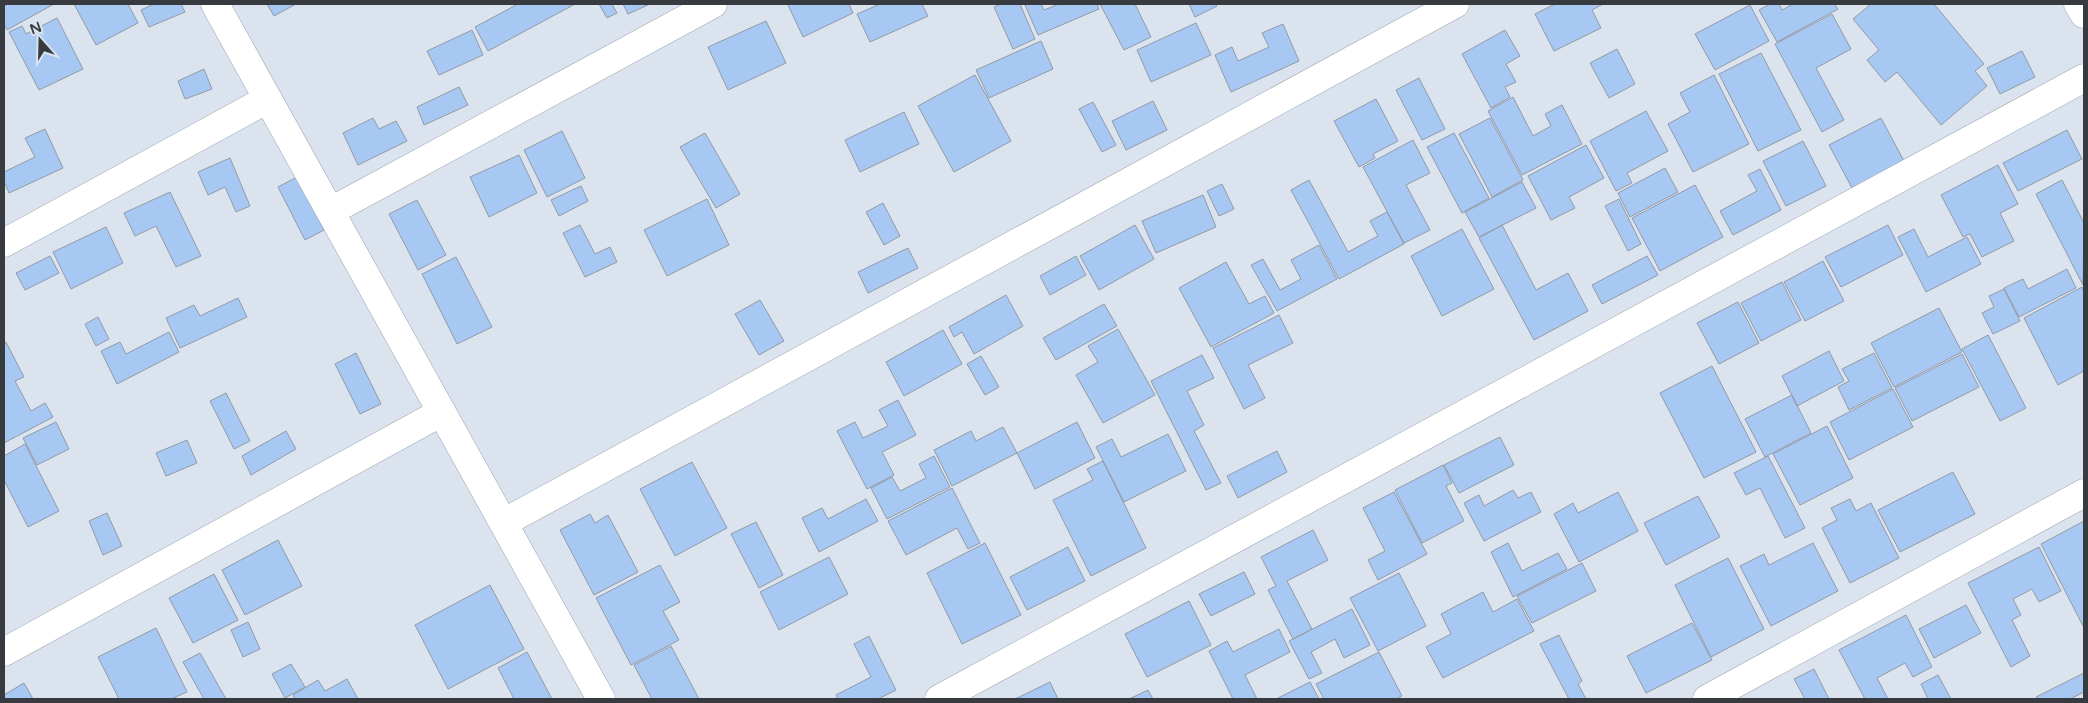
<svg xmlns="http://www.w3.org/2000/svg" width="2088" height="703" font-family="'Varela Round',sans-serif">
	<style>
		.building { fill: #a8c8f4; stroke: #929aa5 }
		.lines { fill: none; stroke-linecap: round; stroke-linejoin: round }
		.minor-casing { stroke: #9fa6b1; stroke-width: 29 }
		.minor { stroke: #fff; stroke-width: 28 }
	</style>
	<rect width="100%" height="100%" fill="#dae3ee"/>
	<path class="building" d="M8 4H54L7 30 4 24V6Z
		M74 4H128L138 23 96 45Z
		M154 4H181L185 12 149 27 141 10Z
		M267 4H296L274 16Z
		M518 4H575L488 51 475 27Z
		M599 4H612L617 13 607 18Z
		M623 4H650L628 14Z
		M790 4H849L853 13 803 37 788 5Z
		M880 4H922L928 16 870 42 857 14Z
		M1001 4H1020L1035 39 1013 49 994 7Z
		M1029 4H1041L1044 10 1059 4H1097L1099 9 1038 35 1025 5Z
		M1100 4H1135L1151 37 1124 50Z
		M1189 4H1215L1217 6 1195 17Z
		M1555 4H1603L1592 10 1601 28 1554 51 1535 14Z
		M1770 4H1779L1782 10 1793 4H1834L1838 9 1777 42 1759 10Z
		M1871 4H1934L1984 64 1975 71 1987 86 1941 125 1897 72 1885 82 1867 60 1879 50 1853 19Z
		M1750 5 1769 41 1715 70 1695 34Z
		M1832 14 1851 49 1816 68 1844 120 1822 132 1775 44Z
		M57 18 83 69 39 90 9 32 22 26 26 34Z
		M766 21 786 63 728 90 708 47Z
		M1196 23 1211 55 1151 82 1137 50Z
		M1283 24 1299 61 1231 92 1215 55 1232 47 1238 61 1269 47 1262 33Z
		M472 30 483 55 439 75 427 51Z
		M1505 30 1520 56 1506 64 1516 82 1505 87 1510 97 1491 108 1462 54Z
		M1041 41 1053 69 989 98 976 70Z
		M1617 49 1635 84 1609 98 1590 63Z
		M2022 51 2035 77 2000 94 1987 68Z
		M1761 53 1801 130 1758 151 1719 74Z
		M204 69 212 89 185 99 178 81Z
		M975 75 1011 141 954 172 918 106Z
		M1714 75 1749 144 1693 172 1668 124 1690 112 1680 93Z
		M1419 78 1445 129 1422 140 1396 90Z
		M459 87 468 105 424 125 417 107Z
		M1513 97 1533 136 1551 126 1545 114 1562 105 1582 144 1522 175 1488 111Z
		M1376 99 1398 141 1373 154 1375 158 1359 167 1334 121Z
		M1153 101 1167 130 1126 150 1112 121Z
		M1093 102 1116 145 1102 152 1079 109Z
		M1646 111 1668 151 1627 173 1632 183 1616 191 1590 141Z
		M904 112 919 144 860 172 845 140Z
		M373 118 379 129 396 121 407 141 358 165 343 133Z
		M1490 118 1523 180 1492 197 1459 134Z
		M1881 118 1904 161 1852 188 1829 145Z
		M45 129 63 168 9 193 4 181V172L35 157 25 138Z
		M2067 130 2082 159 2018 191 2003 163Z
		M562 131 585 178 547 197 524 150Z
		M705 133 740 194 716 208 680 147Z
		M1454 133 1489 198 1462 213 1427 147Z
		M1413 140 1430 173 1406 185 1430 230 1404 243 1363 167Z
		M1803 141 1826 186 1786 206 1763 161Z
		M1586 145 1604 178 1569 197 1575 208 1551 220 1528 176Z
		M519 155 537 193 489 217 470 177Z
		M230 158 250 206 236 212 225 187 208 195 198 172Z
		M1998 165 2018 204 2000 213 2014 241 1982 257 1970 234 1963 237 1941 195Z
		M1665 168 1678 192 1630 217 1618 193Z
		M1760 169 1781 210 1733 235 1720 211 1757 191 1748 175Z
		M297 177 324 230 305 240 278 187Z
		M1309 180 1348 252 1378 236 1370 221 1387 212 1404 244 1339 279 1291 190Z
		M2062 180 2084 223 2083 285 2036 194Z
		M1522 182 1536 208 1479 237 1465 212Z
		M1222 184 1234 209 1219 216 1207 191Z
		M1695 185 1723 237 1660 271 1632 218Z
		M581 186 588 201 559 216 551 200Z
		M170 192 201 256 176 267 156 226 135 236 124 213Z
		M1203 195 1216 227 1156 253 1142 221Z
		M707 199 729 245 667 276 644 230Z
		M1619 199 1641 244 1628 251 1605 206Z
		M417 200 446 255 418 270 389 214Z
		M883 203 900 236 884 245 866 212Z
		M580 225 595 254 610 247 617 262 585 277 563 233Z
		M1135 225 1154 259 1099 290 1080 256Z
		M1502 225 1536 290 1568 273 1588 311 1534 340 1479 238Z
		M1888 225 1903 255 1841 287 1825 257Z
		M106 227 123 263 71 289 53 252Z
		M1462 229 1494 289 1442 316 1411 256Z
		M1914 229 1928 257 1967 237 1981 264 1926 292 1898 237Z
		M1319 245 1337 279 1277 311 1251 265 1263 259 1280 290 1301 279 1291 260Z
		M908 248 918 268 868 293 858 272Z
		M50 256 59 273 25 290 16 273Z
		M1076 256 1086 275 1050 295 1040 276Z
		M1647 256 1658 275 1602 304 1592 285Z
		M456 257 492 327 457 344 422 274Z
		M1823 261 1844 301 1805 321 1784 282Z
		M1226 262 1249 304 1265 296 1274 313 1211 347 1179 288Z
		M2067 269 2076 288 2019 317 2004 288 2023 279 2028 289Z
		M1782 282 1801 320 1761 341 1741 303Z
		M2082 287 2084 292V371L2058 385 2024 318Z
		M2004 289 2020 321 1993 334 1982 313 1994 307 1989 296Z
		M1006 295 1023 326 974 354 962 332 954 337 949 327Z
		M238 298 247 317 180 348 166 318 194 305 200 316Z
		M760 300 784 341 759 355 735 314Z
		M1738 302 1759 343 1719 364 1697 323Z
		M1104 304 1117 326 1056 360 1043 338Z
		M1939 308 1962 352 1894 387 1871 343Z
		M1279 315 1293 343 1248 365 1265 398 1244 409 1213 348Z
		M98 317 109 339 96 346 85 324Z
		M1118 329 1155 395 1103 423 1076 375 1098 362 1088 346Z
		M943 330 962 364 904 396 886 362Z
		M169 332 179 352 117 384 101 351 120 342 126 354Z
		M1988 335 2026 408 2000 421 1962 349Z
		M6 342 24 377 15 381 31 411 45 403 53 417 4 443V343Z
		M1829 351 1844 381 1797 406 1782 376Z
		M356 353 381 404 360 414 335 364Z
		M1874 353 1892 388 1849 410 1838 387 1849 381 1842 369Z
		M1962 354 1979 387 1912 421 1895 388Z
		M1202 355 1214 378 1187 391 1204 425 1194 431 1221 483 1206 490 1151 381Z
		M981 356 999 387 985 395 967 364Z
		M1712 366 1756 452 1704 478 1660 393Z
		M1893 389 1913 427 1849 460 1830 422Z
		M226 393 250 441 234 449 210 401Z
		M1792 395 1811 433 1765 457 1745 419Z
		M898 400 916 435 882 452 894 475 867 489 837 431 855 422 863 438 888 426 879 410Z
		M56 422 69 449 37 465 23 438Z
		M1077 422 1095 458 1035 489 1017 453Z
		M1827 426 1853 478 1800 505 1773 454Z
		M1003 427 1017 453 952 486 934 450 971 431 976 441Z
		M286 431 296 449 251 475 242 456Z
		M1168 434 1186 471 1124 502 1096 447 1112 439 1121 457Z
		M1500 437 1514 465 1459 493 1444 465Z
		M187 440 197 463 166 476 156 453Z
		M25 444 59 511 28 527 4 480V456Z
		M1277 451 1287 472 1238 498 1227 476Z
		M934 456 950 487 887 519 871 488 892 477 900 491 926 478 919 464Z
		M1768 456 1805 528 1785 538 1760 488 1746 495 1734 473Z
		M1103 461 1146 548 1091 576 1053 500 1093 480 1087 469Z
		M692 462 727 528 675 556 640 489Z
		M1443 465 1452 483 1446 486 1464 521 1422 543 1395 490Z
		M1953 472 1975 514 1900 552 1878 510Z
		M952 488 980 543 968 549 957 528 906 555 888 521Z
		M1513 490 1518 498 1531 492 1541 512 1484 541 1464 503 1479 495 1484 506Z
		M1394 492 1427 554 1378 580 1368 560 1385 551 1363 508Z
		M1618 492 1638 531 1579 562 1554 514 1573 503 1578 513Z
		M1698 496 1720 537 1666 565 1644 523Z
		M866 499 878 521 819 552 802 518 822 508 828 519Z
		M1850 499 1856 511 1871 503 1899 558 1850 583 1822 528 1837 520 1831 508Z
		M107 513 122 546 103 555 89 521Z
		M590 514 595 523 608 515 638 572 594 595 560 530Z
		M2084 521V625L2083 626 2041 544Z
		M756 522 783 575 759 588 731 534Z
		M1313 530 1328 560 1287 581 1312 629 1293 639 1268 590 1276 586 1261 557Z
		M278 540 302 586 245 615 222 570Z
		M985 543 1021 615 962 644 927 573Z
		M1508 543 1522 571 1558 553 1567 569 1513 597 1491 552Z
		M1813 543 1838 591 1771 626 1740 566 1764 554 1769 565Z
		M1068 547 1085 581 1027 610 1010 577Z
		M2039 547 2061 591 2039 602 2032 589 2013 599 2021 615 2012 620 2030 656 2011 667 1968 583Z
		M829 557 848 594 779 630 760 592Z
		M1728 558 1764 629 1711 657 1675 585Z
		M1582 563 1596 591 1532 623 1517 596Z
		M660 565 680 602 663 611 679 640 631 665 596 598Z
		M1244 572 1255 594 1211 616 1199 594Z
		M1399 573 1426 626 1378 651 1350 598Z
		M214 574 238 620 193 643 169 598Z
		M490 585 524 649 448 689 415 625Z
		M1483 592 1493 612 1517 599 1534 631 1443 678 1426 647 1451 634 1441 614Z
		M1189 601 1211 645 1147 677 1125 634Z
		M1966 605 1981 633 1934 658 1919 629Z
		M1352 609 1370 645 1344 658 1335 639 1311 652 1322 673 1309 679 1289 641Z
		M1906 615 1932 667 1913 677 1905 663 1877 678 1888 699H1865L1839 650Z
		M248 622 260 649 243 657 231 630Z
		M1692 623 1712 660 1646 693 1627 656Z
		M156 628 187 692 171 699H119L98 657Z
		M1279 629 1290 652 1245 675 1257 699H1233L1209 651 1227 641 1233 652Z
		M1559 635 1582 681 1578 684 1586 699H1569L1540 644Z
		M869 636 896 690 878 699H838L836 695 871 677 854 644Z
		M671 646 699 699H652L634 665Z
		M527 652 552 699H514L498 668Z
		M1379 652 1402 696 1396 699H1324L1316 684Z
		M200 653 226 699H204L183 662Z
		M291 664 305 687 285 698 272 674Z
		M1814 669 1829 699H1805L1794 679Z
		M2084 673V692L2070 699H2038L2036 697Z
		M1938 675 1951 699H1928L1921 684Z
		M347 679 358 699H295L293 695 318 680 325 691Z
		M1050 682 1058 699H1015Z
		M1310 682 1319 699H1276Z
		M24 683 33 699H4V695Z
		M1148 690 1153 699H1129Z"/>
	<g class="lines">
		<defs>
			<path id="minor" d="M215 4 601 699
				M2078 4 2084 14
				M331 211 713 4
				M4 243 268 99
				M503 523 1455 4
				M4 652 442 412
				M939 699 2084 78
				M1707 699 2084 493"/>
		</defs>
		<use href="#minor" class="minor-casing"/>
		<use href="#minor" class="minor"/>
	</g>
	<rect width="2088" height="703" fill="none" stroke="#373a3e" stroke-width="10"/>
	<g transform="translate(40 40) rotate(340)" stroke="#dae3ee" stroke-width="4" paint-order="stroke">
	<path d="M0-4L9 19L0 12L-9 19Z" fill="#373a3e"/>
	<text y="-8" font-size="14" font-weight="bold" text-anchor="middle" fill="#373a3e">N</text>
	</g>
</svg>
